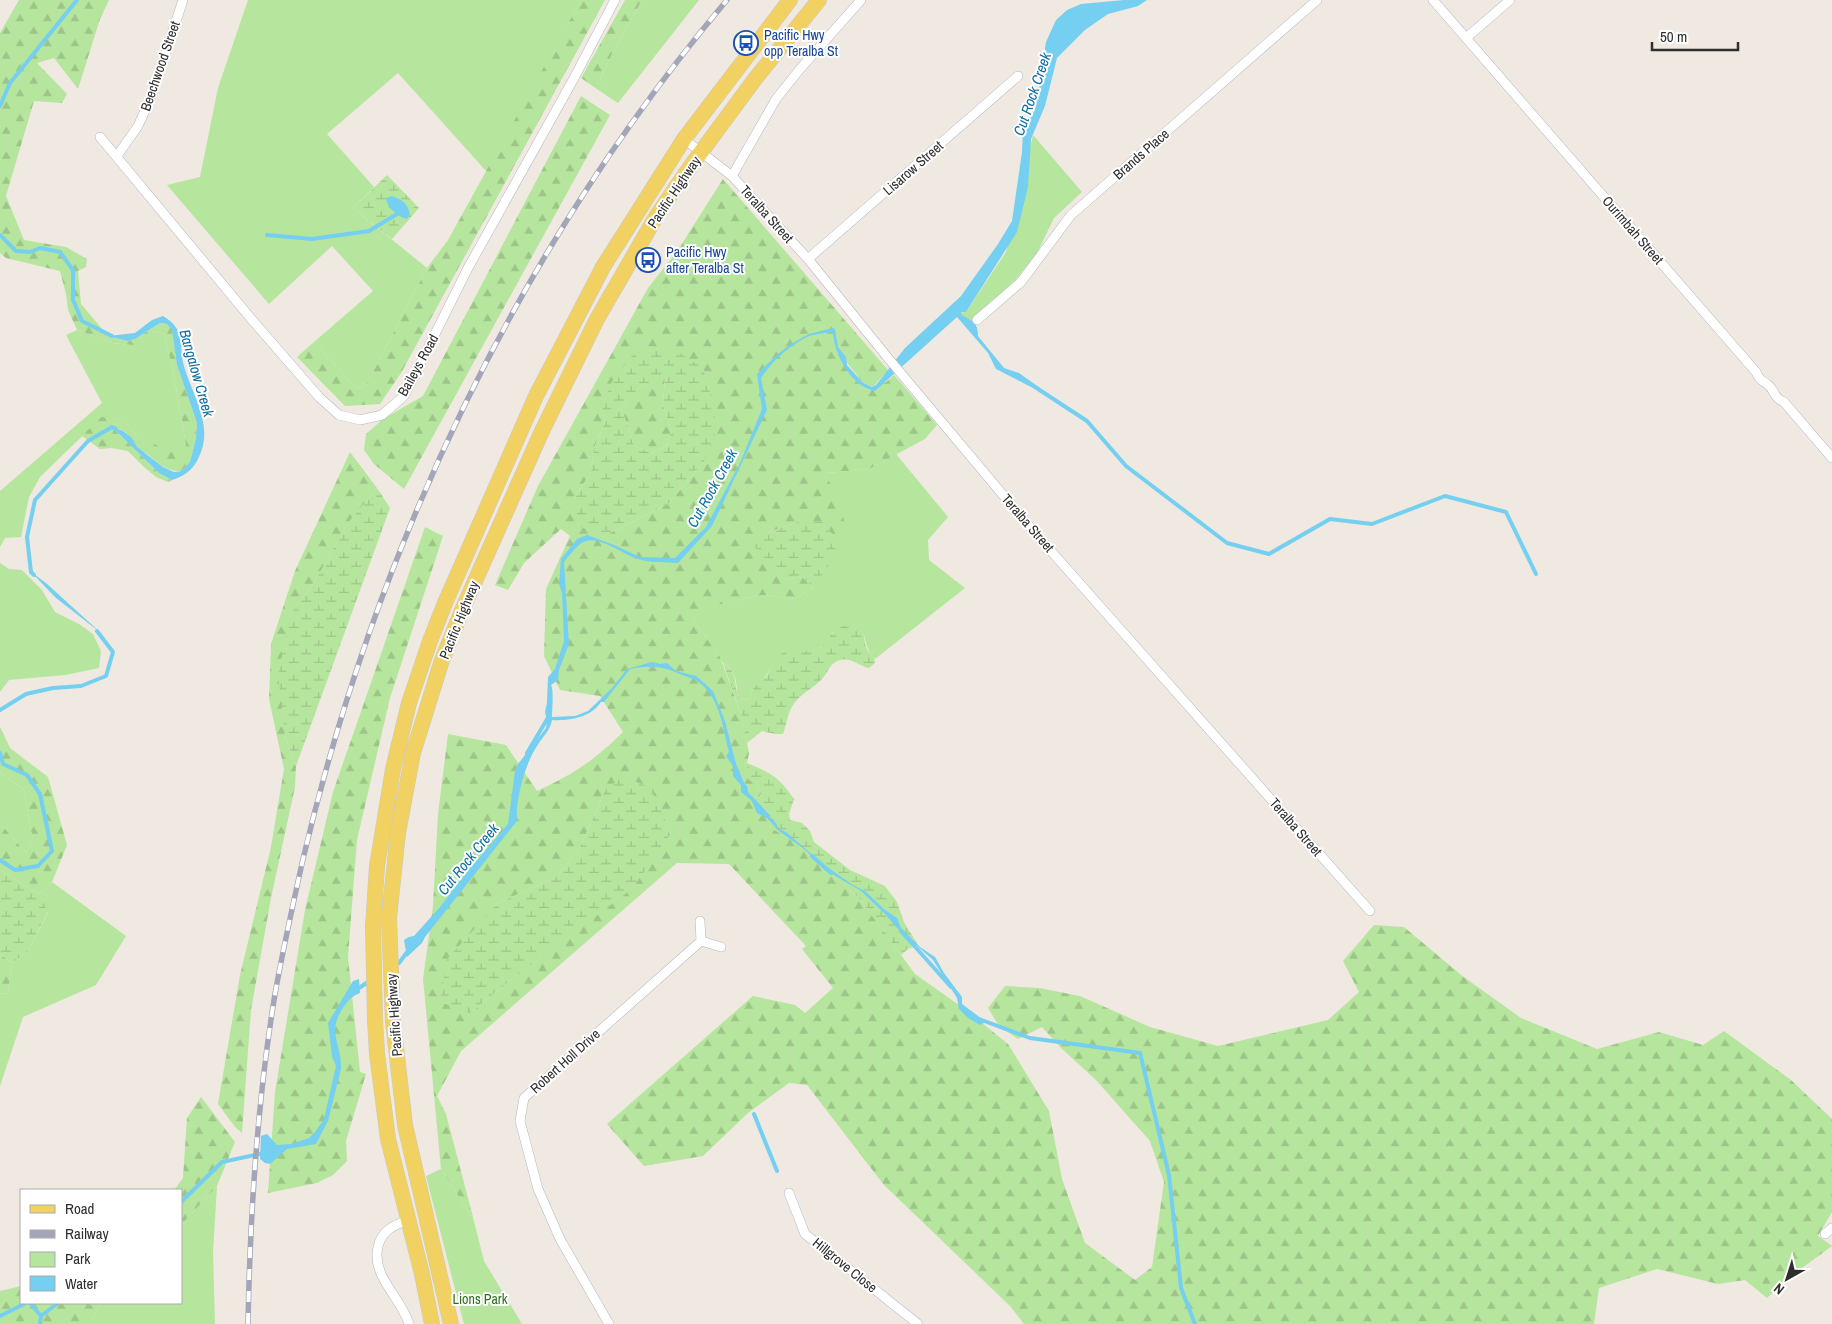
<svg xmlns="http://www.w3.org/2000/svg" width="1832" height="1324" font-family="'Archivo Narrow',sans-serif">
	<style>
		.green { fill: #b6e59e }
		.forest { fill: url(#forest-firs); fill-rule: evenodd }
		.wetland { fill: url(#wetland-marsh); fill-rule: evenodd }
		.water { fill: #75cff0 }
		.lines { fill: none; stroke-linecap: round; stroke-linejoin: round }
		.stream { stroke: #75cff0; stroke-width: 4 }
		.street-casing { stroke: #b4b7c1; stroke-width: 10 }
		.primary-casing { stroke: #c9c9c9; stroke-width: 16 }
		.street { stroke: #fff; stroke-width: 9 }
		.primary { stroke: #f2d163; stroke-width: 15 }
		.rail-casing { stroke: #a3a6b8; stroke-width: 5.5 }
		.rail { stroke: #fff; stroke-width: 4; stroke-dasharray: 11; stroke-linecap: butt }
		.labels { text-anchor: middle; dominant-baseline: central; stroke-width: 4; stroke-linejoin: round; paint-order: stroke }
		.transit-label { font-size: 14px; fill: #164399; stroke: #fff; text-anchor: start }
		.street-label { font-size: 14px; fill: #2e2e2e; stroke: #fff }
		.park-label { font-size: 14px; fill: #2c6e1b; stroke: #fff }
		.water-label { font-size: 15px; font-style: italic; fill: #0d6fa3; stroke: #fff }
	</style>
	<defs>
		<pattern id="forest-firs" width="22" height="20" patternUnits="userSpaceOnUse" patternTransform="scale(1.25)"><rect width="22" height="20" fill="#b6e59e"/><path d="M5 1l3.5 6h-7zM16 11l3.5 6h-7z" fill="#9dc588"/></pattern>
		<pattern id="wetland-marsh" width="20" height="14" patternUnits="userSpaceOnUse" patternTransform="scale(1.25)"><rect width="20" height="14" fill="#b6e59e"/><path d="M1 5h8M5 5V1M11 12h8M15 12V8" fill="none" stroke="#9dc588"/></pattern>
	</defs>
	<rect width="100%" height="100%" fill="#efe9e1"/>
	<path class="green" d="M248 0H581L487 172 398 73 327 134 374 187 353 208 427 268 365 387 356 388 314 342 373 291 332 246 269 304 167 185 200 177 218 88Z
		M642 0H699L618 103 610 98 612 92 600 79 613 52Z
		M1033 135 1082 192 1054 218 1037 253 1016 279 968 326 957 313 966 312 1006 252Z
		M77 330 112 343 132 345 153 331 164 334 173 370 186 445 177 456 136 435 123 419 101 418 40 477 29 497 21 537 5 538 0 547V491L102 403 66 335Z
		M896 454 948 517 928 540 929 560 965 588 875 659C862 645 868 634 857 622L832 633 826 643 817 650 777 657 762 683 754 686 749 699 742 700 737 694C737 685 736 673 728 666 724 663 722 663 720 657L693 619 708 607 762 595 795 599 813 587 826 473 869 469Z
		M0 563 9 569 22 570 42 590 55 612 79 624 93 634 101 651 99 668 65 675 9 680 0 692Z
		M0 772 24 790 33 841 26 853 0 823Z
		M52 882 126 936 96 985 23 1017 0 1086V993L8 994 12 963 28 951 48 913 39 894Z
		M441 1169 474 1221 484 1261 522 1324H464L426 1176Z
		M217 1186 213 1252 215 1324H89L101 1303H181V1225Z"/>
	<path class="forest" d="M19 0H109L100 19 78 89 54 58 37 63 67 94 62 103 34 101 6 196 24 240 66 247 87 259 86 267 78 271 81 304 108 336 128 341 135 339 160 323 167 324 172 329 177 365 197 423 196 438 190 462 182 471C166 472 159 463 147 454 144 452 139 450 137 447 127 437 131 431 113 428L159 473 172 480 168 482 156 477 144 467 128 451 111 448 100 449 82 436 101 417 123 419 136 435 177 455 186 445 173 370 164 334 153 331 133 345 112 343 77 330 68 310 66 294 60 271 6 258 0 253V33Z
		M581 0H605L401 373 380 404 345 406 297 357 314 342 356 388 365 387 427 268 448 240Z
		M625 0H642L613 52 600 79 613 92 610 98 581 78Z
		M581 96 610 115 404 489 374 464 364 450 366 434 383 419 423 396Z
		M723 179 888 370 873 387 862 382 845 360 842 363 860 384 869 390 886 382 894 375 937 425 925 439 869 469 826 473 844 520 836 551 834 536 822 522H798L769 532 755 546 785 580 802 577 813 587 795 599 762 595 709 607 693 619 720 657 742 717 749 753 747 763 757 786 771 828 792 840 859 898 915 974 966 1010 1008 1044 1049 1111 1062 1179 1085 1243 1135 1280 1152 1267 1164 1182 1150 1141 1096 1080 1060 1047 1042 1027 1018 1039 999 1026 988 1008 1005 986 1039 988 1080 996 1150 1027 1218 1046 1328 1020 1359 992 1343 961 1374 925 1404 927 1461 975 1521 1018 1597 1049 1659 1032 1703 1045 1724 1031 1791 1080 1832 1119V1212L1818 1236 1832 1246 1787 1279 1767 1298 1745 1280 1718 1284 1657 1269 1599 1288 1594 1324H1024L1010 1306 884 1185 807 1085 789 1083 748 1113 703 1156 644 1166 607 1124 753 996 795 1005 805 1013 833 988 802 949 806 946 729 864 677 863 461 1051 437 1096 446 1114 474 1221 441 1169 423 979 433 906 438 814 448 734 506 745 537 791C572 775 595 760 623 732L600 696 560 690 544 656 546 589 570 536 561 529 524 563 508 590 495 585 538 486 648 288 678 250ZM672 348 704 462 668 504 602 537 574 499 591 472 594 448 605 422 602 410ZM604 791 666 823 671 833 569 936 507 983 470 1013 482 922 498 903 557 877 580 847 597 810Z
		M665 376 663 405 671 429 667 446 652 453 634 446 621 407 641 386Z
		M350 452 377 488 348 523 314 583 291 613 285 736 296 766 295 787 271 898 251 1010 242 1133 235 1127 218 1104 240 975 271 847 284 769 269 699 271 644 295 571Z
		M425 527 443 536 390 698 357 840 348 957 360 1072 366 1074 346 1141 347 1161 333 1175 317 1183 268 1193 275 1092 305 910 333 792Z
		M0 727 10 748 48 777 67 845 52 882 39 894 0 870V823L26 853 33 841 24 790 0 772Z
		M0 954 12 963 8 994 0 993Z
		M201 1097 235 1142 217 1186 181 1225V1190H174L183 1178 187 1118Z
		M21 1286V1303H101L89 1324H0V1291Z"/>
	<path class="wetland" d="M387 175 419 208 392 239 353 208Z
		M672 348 703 368 715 410V435L704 462 668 504 602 537 579 526 574 499 591 472 594 448 605 422 602 410 611 383 634 353ZM665 377 663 405 671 429 667 446 652 453 634 446 621 407 641 386Z
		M377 488 390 508 296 766 285 736 278 675 291 613 314 583 348 523Z
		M798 522H822C826 527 832 532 834 538 840 556 823 573 813 587L802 577 785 580 754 546 769 532Z
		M857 622C867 632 862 637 867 649 870 655 875 656 875 663L869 668C860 666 850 657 840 660 829 663 829 672 822 679 814 688 800 694 793 705 787 714 787 724 783 734H775L762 731 747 743 742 717 723 663C742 674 730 688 742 700L749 699 754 686C771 680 768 666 778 656 789 646 803 654 816 650 824 647 827 639 833 633 840 626 847 624 857 622Z
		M747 763C771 773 779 777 794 799L789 814 790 820 802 823 810 831 814 842 850 870 885 886 897 902 904 922 918 945 908 949 901 955 859 898 792 840 771 828 757 786 748 779Z
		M623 776 651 788 671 833 632 889 507 983 470 1013 440 1002 447 959 498 903 557 877 580 847 597 810 604 791Z
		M0 870 39 894 48 912 28 951 12 963 0 954Z"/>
	<path class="water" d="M1124 0H1147L1138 6 1108 14 1085 30 1057 58 1045 106 1031 139 1028 187 1017 232 966 312H961L962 315C973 322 978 322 978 336L1004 368 1019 373 1040 388 1039 389H1035L996 369 988 353 957 317 875 391C856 388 841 365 836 348 834 343 834 337 832 332 825 333 816 334 809 336 790 345 772 361 761 378L767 410 712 526 678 563C665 562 650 563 638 559 623 555 595 531 580 544 574 549 569 556 564 562L569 644 559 670 558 680 551 685C554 690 552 710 552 717L575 716 588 711 612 688 627 669 652 662 660 664 667 663 676 671 696 676 713 691 725 721 736 764 735 771 738 777 747 786 748 792 758 803 757 807C766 817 773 815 779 829L786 832 824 865 853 885 865 891 884 909 897 918 901 928 920 947 935 957 944 973 962 997V1004L986 1022 980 1025 968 1018 959 1009 957 998 933 960 898 929 885 914 861 891 827 871 805 850 779 831 768 819 757 813 752 801 741 792V785L733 776V766L726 756 729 752C723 728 720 696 697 681 692 678 687 677 682 675 663 666 651 665 630 669L604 702H601C591 718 568 721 552 720 550 731 543 736 537 746 525 764 515 800 517 821L425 937 422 943 407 957 404 940 409 937 414 936 440 907 466 873 508 824 515 771 518 764 546 728 547 722 545 712 547 703 548 677 555 669 564 641 562 593 559 584 561 559 577 539 587 535 614 545 640 557 675 558 706 527 740 463 762 409 757 374 779 353 791 344 809 334 833 328 835 329 838 347 846 357 847 365 862 382 872 387 876 385 905 348 961 296 998 244 1012 221 1022 152 1023 130 1035 110 1046 42 1056 20 1067 10 1081 4Z
		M392 196C403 200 407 203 410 214L407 219C398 217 387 208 386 198Z
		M163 316C187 330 178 346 184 366 193 398 215 426 198 459 192 471 184 476 172 480L159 473 112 427 123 431 132 438 137 447 163 467 174 472 182 471 190 462 196 438 197 423 177 365 172 330 167 324 160 323 135 339 128 341 108 336 135 333 152 320Z
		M31 572 46 583 101 633 56 598Z
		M359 979 360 993C354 995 348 1000 345 1005 325 1032 342 1043 341 1069L328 1121 316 1144 287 1149 270 1164 265 1163 260 1159 261 1136 267 1134 277 1145 292 1144 309 1138 315 1132 324 1119 336 1066 332 1056 328 1023 353 981Z"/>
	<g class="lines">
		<path class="stream" d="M0 106 10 83 77 0
			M0 235 16 251 30 252 40 248 60 252 73 270V300L82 321 112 336
			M267 235 312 239 369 231 397 214
			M1035 387 1087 421 1126 466 1227 543 1269 554 1330 519 1372 524 1445 496 1506 512 1536 574
			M34 575 31 572 27 537 35 500 88 441 112 427 115 429
			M0 710 26 694 53 688 81 686 106 676 113 652 97 631
			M0 753 3 764 27 775 40 794 52 851 38 866 15 870 0 860
			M527 753 549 716
			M734 764 742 783
			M754 801 768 816
			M812 856 831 873
			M901 931 951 987
			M394 966 399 963 408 951
			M356 990 371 980
			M979 1019 1030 1038 1140 1053 1169 1175 1181 1288 1195 1324
			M754 1114 777 1171
			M181 1202 222 1162 264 1153
			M30 1303 41 1316 40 1324
			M0 1316 26 1303
			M41 1316 58 1303"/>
		<defs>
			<path id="street" d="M1433 0 1756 372C1759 379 1761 380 1767 384 1775 389 1772 397 1784 402L1832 458
				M1466 38 1510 0
				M100 137 253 321 319 397 339 415 360 420 382 415 404 396 468 268 573 80 615 0
				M684 139 732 176 808 259 888 358 1035 533 1370 911
				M117 156 138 126 151 97 183 0
				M732 176 776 99 800 69 861 0
				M808 259 1018 76
				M977 320 1021 282 1071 215 1317 0
				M700 921 701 941 721 947
				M789 1193 805 1234 918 1324
				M408 1220C394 1225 381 1231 378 1247 371 1276 401 1297 409 1324
				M1825 1234 1832 1228
				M609 1324 560 1239 538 1189 520 1121 524 1098 701 941"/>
			<path id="primary" d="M432 1324 422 1274 388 1139 377 1054 375 1019 373 927 377 866 393 769 409 703 430 641 445 603 536 396 603 267 684 139 790 0
				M451 1324 405 1125 393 1022 389 918 398 833 413 753 442 660 463 608 542 431 597 319 657 215 690 167 755 79 819 0"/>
		</defs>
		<use href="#street" class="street-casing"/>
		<use href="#primary" class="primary-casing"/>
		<use href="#street" class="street"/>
		<use href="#primary" class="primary"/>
		<defs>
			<path id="rail" d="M248 1324C250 1213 257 1103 275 994 283 949 293 904 303 859 377 546 519 247 727 0"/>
		</defs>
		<use href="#rail" class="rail-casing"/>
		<use href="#rail" class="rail"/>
	</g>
	<defs>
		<symbol id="bus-ring" viewBox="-11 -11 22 22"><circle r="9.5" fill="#fff" stroke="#1a4fb4" stroke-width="1.5"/><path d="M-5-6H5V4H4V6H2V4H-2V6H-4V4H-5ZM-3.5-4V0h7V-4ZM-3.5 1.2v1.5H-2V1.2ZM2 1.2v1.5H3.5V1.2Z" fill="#1a4fb4"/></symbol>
	</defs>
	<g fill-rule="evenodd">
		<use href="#bus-ring" x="732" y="29" width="28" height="28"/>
		<use href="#bus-ring" x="634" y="246" width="28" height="28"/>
	</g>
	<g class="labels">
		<g class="transit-label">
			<text x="764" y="35">Pacific Hwy<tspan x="764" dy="16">opp Teralba St</tspan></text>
			<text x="666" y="252">Pacific Hwy<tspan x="666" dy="16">after Teralba St</tspan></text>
		</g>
		<g class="street-label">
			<text transform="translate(160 66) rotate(-71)">Beechwood Street</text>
			<text transform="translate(1141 154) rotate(-41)">Brands Place</text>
			<text transform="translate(913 168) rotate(-41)">Lisarow Street</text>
			<text transform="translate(674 192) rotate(-56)">Pacific Highway</text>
			<text transform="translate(767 214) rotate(48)">Teralba Street</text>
			<text transform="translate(1633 230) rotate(49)">Ourimbah Street</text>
			<text transform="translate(418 365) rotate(-61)">Baileys Road</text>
			<text transform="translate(1028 523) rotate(49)">Teralba Street</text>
			<text transform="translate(459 620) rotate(-68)">Pacific Highway</text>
			<text transform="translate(1296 827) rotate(49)">Teralba Street</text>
			<text transform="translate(394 1015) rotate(-94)">Pacific Highway</text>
			<text transform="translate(565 1061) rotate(-42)">Robert Holl Drive</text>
			<text transform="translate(845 1265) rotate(39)">Hillgrove Close</text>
		</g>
		<g class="park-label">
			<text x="480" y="1299">Lions Park</text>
		</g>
		<g class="water-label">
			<text transform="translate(1032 94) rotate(-71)">Cut Rock Creek</text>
			<text transform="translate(197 373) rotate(74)">Bangalow Creek</text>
			<text transform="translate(712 488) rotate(-61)">Cut Rock Creek</text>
			<text transform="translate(468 859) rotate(-51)">Cut Rock Creek</text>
		</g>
	</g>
	<rect x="20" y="1189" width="162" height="115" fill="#ffffff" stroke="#ababab"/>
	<rect x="30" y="1205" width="25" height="8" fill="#f2d163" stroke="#ababab"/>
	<text x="65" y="1214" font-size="15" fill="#2e2e2e">Road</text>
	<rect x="30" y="1230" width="25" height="8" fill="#a3a6b8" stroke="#ababab"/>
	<text x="65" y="1239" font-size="15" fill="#2e2e2e">Railway</text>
	<rect x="30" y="1252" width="25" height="15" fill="#b6e59e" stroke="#ababab"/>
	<text x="65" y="1264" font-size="15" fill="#2e2e2e">Park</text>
	<rect x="30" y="1276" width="25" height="15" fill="#75cff0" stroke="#ababab"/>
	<text x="65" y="1289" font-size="15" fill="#2e2e2e">Water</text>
	<g transform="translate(1787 1279) rotate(219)" stroke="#ffffff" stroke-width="4" paint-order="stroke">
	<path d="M0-4L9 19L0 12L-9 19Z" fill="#2e2e2e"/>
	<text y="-8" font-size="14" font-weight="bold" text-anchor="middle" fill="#2e2e2e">N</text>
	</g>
	<path d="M1652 42v8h86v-8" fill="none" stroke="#2e2e2e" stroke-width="2.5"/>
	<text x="1660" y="42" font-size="15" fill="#2e2e2e" stroke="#ffffff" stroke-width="4" paint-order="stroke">50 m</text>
</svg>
